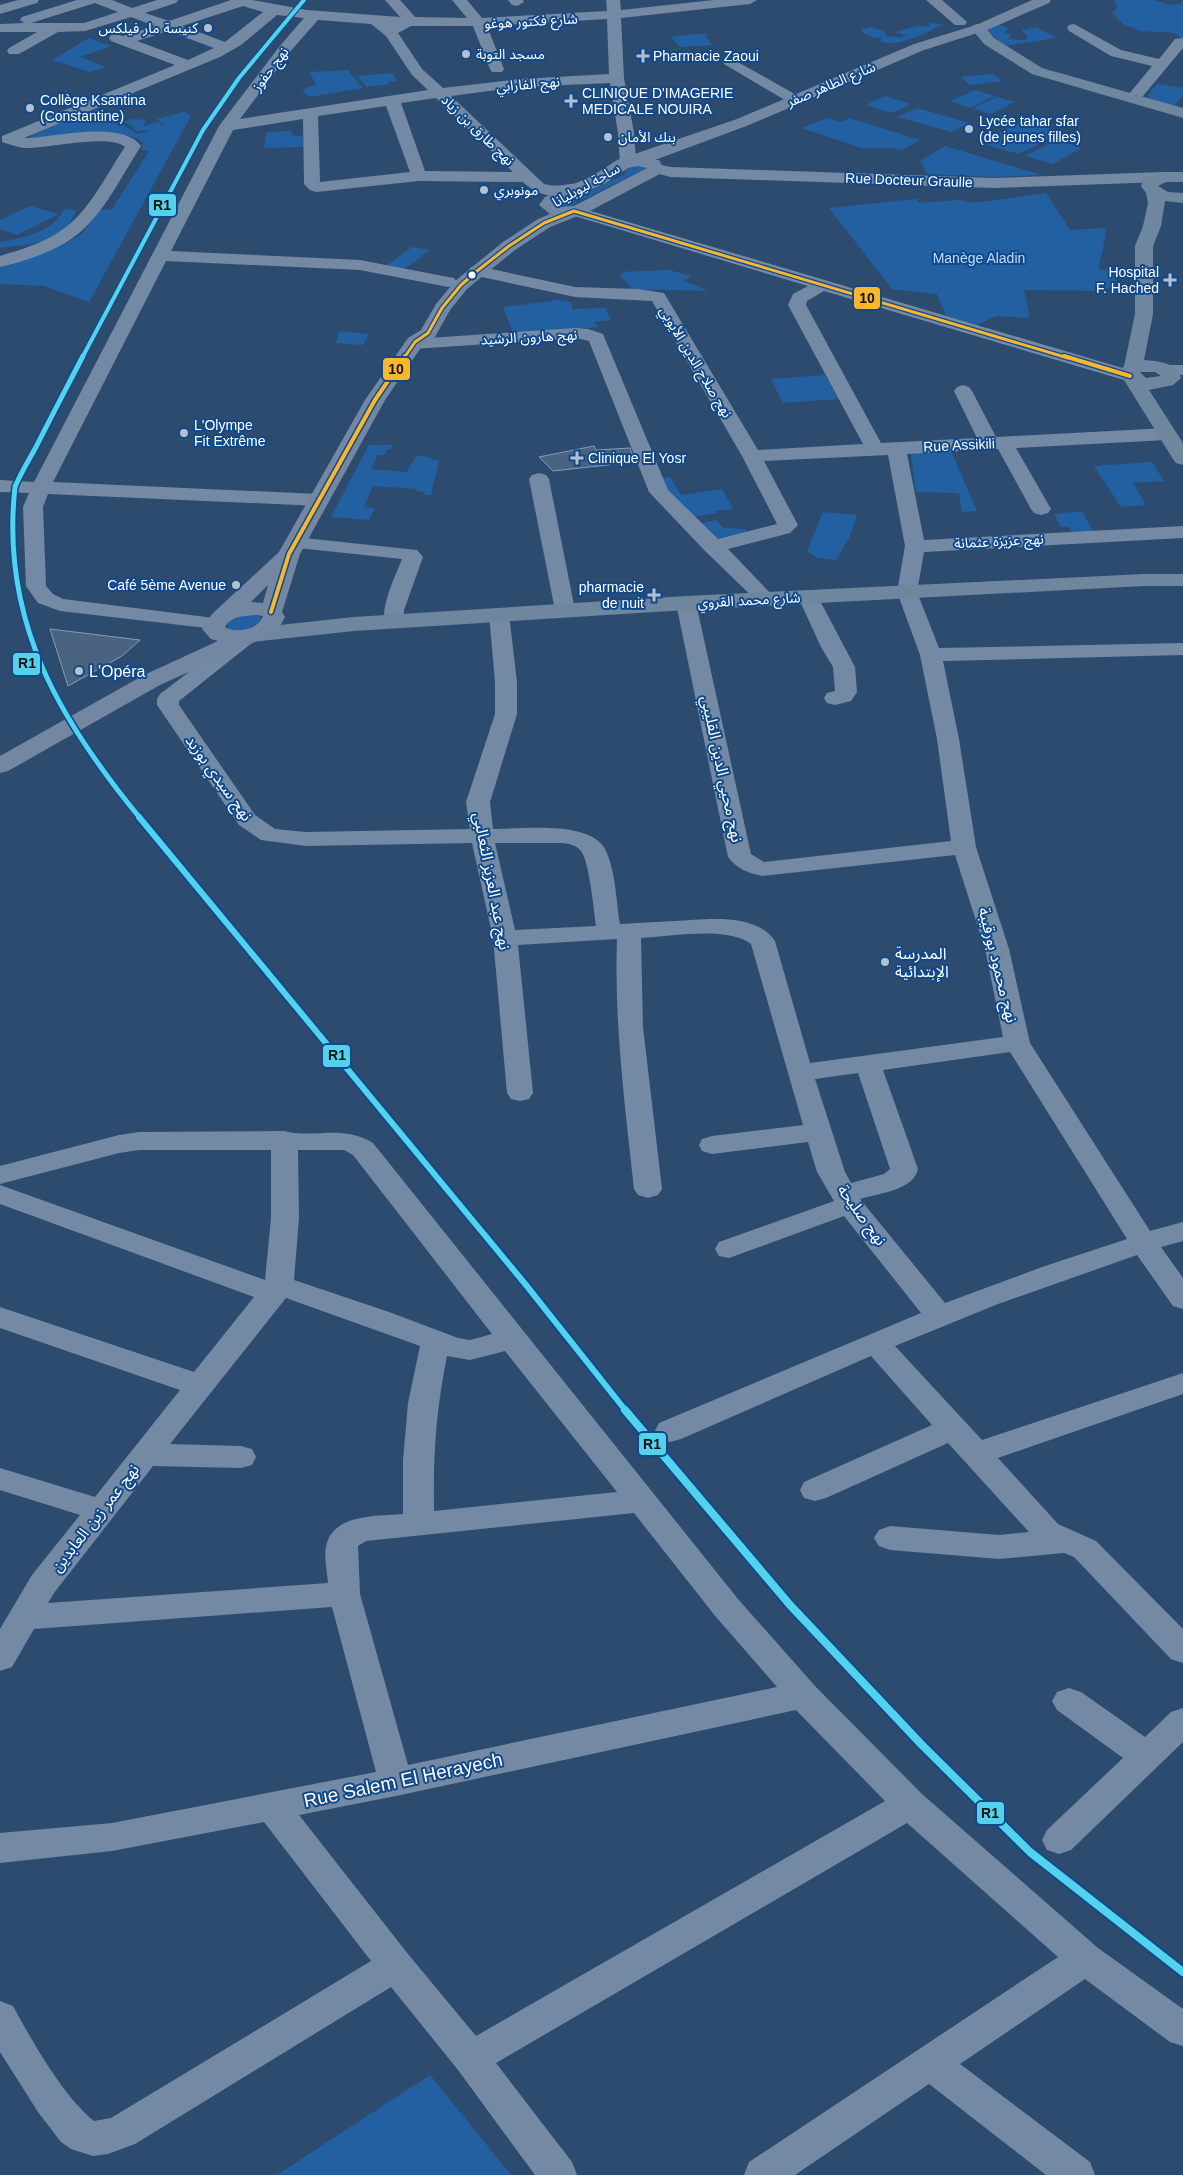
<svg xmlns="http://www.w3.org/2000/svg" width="1183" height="2175" font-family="Arial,'Noto Sans Arabic',sans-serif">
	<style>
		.green { fill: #2360a2 }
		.building { fill: #4a6380; stroke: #889bb2 }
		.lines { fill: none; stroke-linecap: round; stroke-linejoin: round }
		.street { fill: #748aa4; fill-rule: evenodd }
		.secondary { fill: #6f869f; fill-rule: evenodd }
		.primary { fill: #7387a2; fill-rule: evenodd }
		.bus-1-far1-casing { stroke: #11498b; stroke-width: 5.5 }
		.bus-1-casing { stroke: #11498b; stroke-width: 7 }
		.bus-1-far1 { stroke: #fab62d; stroke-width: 3 }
		.bus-1 { stroke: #fab62d; stroke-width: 4 }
		.rail-1-far3-casing { stroke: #11498b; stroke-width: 6 }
		.rail-1-far2-casing { stroke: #11498b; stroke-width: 8 }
		.rail-1-far1-casing { stroke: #11498b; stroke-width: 10 }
		.rail-1-casing { stroke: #11498b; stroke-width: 12 }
		.rail-1-far3 { stroke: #53d2ee; stroke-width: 4 }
		.rail-1-far2 { stroke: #53d2ee; stroke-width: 5 }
		.rail-1-far1 { stroke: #53d2ee; stroke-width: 6 }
		.rail-1 { stroke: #53d2ee; stroke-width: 8 }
		.poi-dot { fill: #b6c0cd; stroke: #11498b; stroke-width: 2 }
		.bus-dot { fill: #fff; stroke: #11498b; stroke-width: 2 }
		.labels { text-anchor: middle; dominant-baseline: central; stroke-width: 4; stroke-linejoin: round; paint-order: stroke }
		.far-street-label { font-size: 14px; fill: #fff; stroke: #11498b }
		.far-poi-label { font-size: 14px; fill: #fff; stroke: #11498b; text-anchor: start }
		.far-park-label { font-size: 14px; fill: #bedcfd; stroke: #11498b }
		.poi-label { font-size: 16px; fill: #fff; stroke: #11498b; text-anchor: start }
		.street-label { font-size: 16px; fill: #fff; stroke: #11498b }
		.near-street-label { font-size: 19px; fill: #fff; stroke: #11498b }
		.line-badge { stroke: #11498b; stroke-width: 2 }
		.pale-badge-label { font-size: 14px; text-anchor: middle; font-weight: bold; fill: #111 }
	</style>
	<rect width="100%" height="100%" fill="#2d4b6f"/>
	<path class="green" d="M1113 0C1125 0 1141 0 1153 0 1163 2 1174 9 1183 1V40L1175 33 1141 31 1123 24 1112 13 1118 6Z
		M931 23 943 24C928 32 896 49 880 41L882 38 872 37 861 32V29L872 27 885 32 886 36 901 38 905 35 894 32 918 26 928 27Z
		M998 24 1008 28 1005 33 1011 34 1009 39 1026 40 1028 35 1024 34 1025 32H1022L1023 30 1036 27 1057 38 1005 46 988 32V29Z
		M695 34H708L705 36 712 45 680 47 671 37Z
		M89 38 111 46 80 57 106 67 90 72 52 60Z
		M351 70 349 72 363 88 309 97 302 90 316 84 309 72Z
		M392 73 397 81 388 82 389 84 367 87 357 76Z
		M993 74 1002 81 969 85 961 77Z
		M1157 84 1183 88V95L1173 107 1154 101 1147 96Z
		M975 90 995 96 970 108 950 101Z
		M885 96 911 104 892 113 866 105Z
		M997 97 1015 102 991 114 973 108Z
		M917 108 970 123 951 132 898 117Z
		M96 109 138 134 151 130 136 131 132 128 133 126 123 122 133 119 145 120 144 126 158 122 167 127 157 119 184 112 191 116 89 302 44 286 0 284V267L68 242 82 234 100 210 112 209 149 151 141 150 143 143C126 125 56 136 31 138L32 135Z
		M827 118 841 122 849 118 920 140 902 150 894 148H861L802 128Z
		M1022 121 1062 132 1019 154 979 143Z
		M291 131 293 136H303V147L264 148 267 132Z
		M1055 140 1082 148 1053 164 1025 156Z
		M945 146 1042 175 993 177 927 174 920 161Z
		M637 166H643L645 169 576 203C570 208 565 209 558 205L571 201 625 174 627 169Z
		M1046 193 1070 230 1106 228C1106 242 1100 255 1099 269L1116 270 1115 285 1102 291 1024 290 1030 318 996 316 977 325 946 316 937 294 892 289 829 208 916 199 919 203 960 200 974 203Z
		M30 206 59 214 17 235 0 229V220Z
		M64 209 77 210C74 215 71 222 67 227 53 244 20 245 0 248V242C23 238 54 232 64 209Z
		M412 247 430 250 403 270 386 266Z
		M669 270 692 276 684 281 708 291 633 289 620 275 624 272Z
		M552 299 571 302 572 309 605 308 611 320 594 322 599 327 513 333 503 307 552 301Z
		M339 331 369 334 363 345 336 343Z
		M825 375 838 399 783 403 771 379Z
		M369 445H393L391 449H388L384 455H378L371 469 407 472 416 456 430 457 433 460H439L431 495H424L425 492 417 491V489L373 486 364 507 374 508 369 520 331 517Z
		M951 451 977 511 962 512 959 493 916 492 911 455 915 452Z
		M1152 462 1164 481 1133 483 1146 505 1121 507 1094 466Z
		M670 477 681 495 722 489 733 509 716 511V513L693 517 665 491 661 479Z
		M1082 511 1094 533 1073 534 1069 527H1061L1054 514Z
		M823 512 857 515 849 538 836 560 817 558 807 551Z
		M716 520 724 528 744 529 748 532 715 539 699 524Z
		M248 614 260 616 261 620C252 629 240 634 228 629L227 626 229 621Z
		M430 2075 511 2175H277Z"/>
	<path class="building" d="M594 446 596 450 630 448 635 462 553 471 539 457Z
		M50 629 140 640 122 656 68 686Z"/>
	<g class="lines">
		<path class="street" d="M18 0H39L37 3 0 14V5Z
			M77 0H112L132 8 157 0H178L176 3 145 13 169 21 231 0H252L307 10 400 17 385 0H400L415 17 467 18 452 0H467L482 18 607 11 606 0H620L621 10 714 0H757L750 4 621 18 624 78 634 133 636 163 634 166H622L620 163 618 133 610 83 520 87 451 96 544 184C562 189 574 180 590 184L592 187 590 190C564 197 543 201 523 182L419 181 316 192 310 190 304 184 303 119 233 130 171 251 360 260 448 277 454 278 457 282 454 286 448 287 360 270 166 261 53 482 319 494 326 496 329 500 326 504 319 506 48 494 43 507 46 586 53 594 63 599 222 619 226 623 222 627 215 629 60 611 38 603 26 586 23 507 29 493 0 492V480L34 482 219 126 279 47 304 18 277 15 241 45 220 57 24 138C53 138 122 119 141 146 122 175 105 212 78 234 57 251 26 261 0 267V256C23 249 47 242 66 227 92 207 107 173 125 147 110 133 46 149 24 148 17 147 9 144 2 142V136L175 65 111 41 109 38 111 35 116 34 123 36 155 26 131 17 85 31 58 32 19 54H9L7 51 9 48 37 32H0V24L24 23 20 20 22 17ZM95 3 118 12 84 23H31ZM243 6 263 12 225 42 182 26ZM607 19 609 74 520 79 443 88 422 69 398 33 411 26H473L490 69 492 72H502L504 69 487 26ZM318 20 371 24 386 36 412 75 428 90 240 119 289 53ZM168 31 214 48 188 60 137 41ZM436 98 513 172 425 171 401 103ZM386 106 410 172 320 182 318 116Z
			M508 0H523L524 2 517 6 512 5Z
			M1074 24 1121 50 1159 59 1175 39 1183 38V48L1138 102H1128L1125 99 1152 66 1111 56 1069 31 1067 28 1069 25Z
			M729 57 800 97 803 100 800 103H790L724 64 722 61 724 58Z
			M656 164 671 167 994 178 1163 172 1169 174 1171 177 1169 180 1163 182 994 188 671 177 650 172 648 169 650 166Z
			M574 206 1136 372 1139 376 1136 380 1130 381 1124 380 824 291 807 301 806 305 881 443 977 438 954 391 957 387 963 385 969 387 972 391 996 437 1167 428 1174 430 1176 434 1174 438 1167 440 1016 448 1051 509 1048 513 1041 515 1034 513 1031 509 998 449 907 454 924 540 1183 526V538L924 552 917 592 939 648 1183 643V655L943 661 959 739 976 847 1009 949 1030 1043 1150 1231 1183 1222V1241L1161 1247 1183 1278V1309L1173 1306 1137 1255 998 1304 895 1346 982 1440 1183 1373V1394L998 1458 1058 1524 1096 1541 1183 1629V1663L1171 1659 1074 1557 1064 1553 999 1559 890 1550 879 1546 874 1538 879 1530 890 1526 999 1535 1029 1532 948 1443 826 1498 815 1501 804 1498 800 1490 804 1482 932 1425 871 1356 681 1439 670 1442 659 1439 655 1431 659 1423 921 1313 844 1216 729 1258 719 1256 715 1249 719 1242 834 1201 817 1172 808 1142 712 1154 702 1151 699 1145 702 1139 712 1136 803 1125 751 944C729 926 670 936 641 938L643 1027 662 1189 658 1195 648 1198 638 1195 634 1189C625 1106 614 1023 617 939L518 945 533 1093 529 1099 520 1101 511 1099 507 1093 493 938 472 843 306 846 261 840 239 825 157 705V699L160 694 243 631 250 629 257 631 261 635 257 639 179 701V705L255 815 275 829 306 832 470 829 466 802 495 714V682L489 614 492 610 499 608 506 610 509 614 517 682V714L490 802 493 829C521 829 590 820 605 849 616 871 616 901 620 924 638 923 656 922 674 921 705 920 754 911 775 941L810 1063 1003 1037 985 949 955 855 762 876C748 873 737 869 728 857L676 603 679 599 686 597 693 599 696 603 751 854 764 862 951 841 937 739 920 655 897 592 905 546 888 455 764 461 798 525 790 533 728 549 776 599 773 603 766 605 759 603 705 551 649 492 589 341 576 338 413 349 407 348 404 344 407 340 413 339 576 328 588 329 603 334 668 490 718 539 777 524 742 456 652 301 575 297 477 276 471 275 468 271 471 267 477 266 575 287 638 289 664 293 758 450 863 444 788 305 793 294 808 286 568 214 566 211 568 208ZM495 843H563C570 844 576 845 581 851 589 860 594 911 596 926L515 930ZM1010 1052 1127 1239 1042 1267 945 1303 860 1199C878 1193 913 1191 918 1169L883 1070ZM858 1073 890 1169 884 1174 851 1183 845 1172 815 1079Z
			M1165 365H1183V375L1159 374 1156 370 1159 366Z
			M539 473 546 475 549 479 575 610 572 614 565 616 558 614 555 610 529 479 532 475Z
			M295 537 417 550 423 557 404 610V622L401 626 394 628 387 626C377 613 396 575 402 559L288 547 285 543 288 539Z
			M808 591 815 593 818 597 855 667 857 692 851 701 835 705 827 703 824 698 827 693 835 691 833 667 821 647 798 597 801 593Z
			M284 1131C314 1139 342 1124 373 1143L738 1599 815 1686 922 1794 1098 1948 1183 2009V2046L1170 2042 1085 1979 960 2064 1090 2162 1095 2175H1046L929 2084 795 2175H744L749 2162 1058 1957 907 1823 496 2063 572 2162 577 2175H535L458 2070 391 1987 135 2144 108 2154 93 2156 71 2149 61 2142 38 2112 0 2052V2001L13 2006C32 2041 63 2096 94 2121L111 2118 371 1961 264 1822 112 1851 0 1863V1833L112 1823 376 1772 332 1607 34 1629 12 1667 0 1671V1629L32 1575 80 1515 0 1490V1468L95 1497 180 1390 0 1328V1307L194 1372 254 1297 0 1204V1185L265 1280 271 1218V1150H139L119 1153 0 1184V1166L119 1135 139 1132ZM298 1150H344L353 1155 492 1334 470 1340 458 1338 389 1312 294 1280 299 1218ZM286 1298 420 1346 408 1403 403 1460V1514C379 1516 335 1514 327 1543 323 1554 327 1571 328 1583L48 1603 54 1593 153 1466 241 1468 252 1465 256 1457 252 1449 241 1446 170 1444ZM505 1351 617 1492 434 1511C433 1455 436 1411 447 1356L470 1360ZM634 1513 716 1617 777 1687 408 1765 360 1594 358 1546 366 1541ZM796 1710 885 1801 476 2036 408 1954 299 1815 396 1796Z
			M1069 1688 1081 1692 1145 1737 1171 1712 1183 1708V1742L1071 1850 1059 1854 1047 1850 1042 1840 1047 1830 1123 1758 1057 1710 1052 1701 1057 1692Z"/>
		<path class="secondary" d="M978 24 983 25 994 38 1042 68 1183 108V118L1032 74 984 44 971 28 973 25Z
			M1163 172H1183V182H1166L1158 186 1168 192 1183 193V203L1165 201 1161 226 1153 246V314L1144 360C1158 361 1176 362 1181 378L1173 385 1149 390 1183 443V465L1176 463 1173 459 1119 372 1124 366 1135 314V246L1143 226 1148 203 1146 193 1141 186 1144 179ZM1140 372H1155L1161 376 1146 378Z
			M1144 574H1183V586H1144L686 610 354 631 252 642 244 640 241 635 244 630 252 628 354 617 686 596Z"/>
		<path class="primary" d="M926 0H942L967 22 965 25H955Z
			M1032 0H1051L1049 3 987 30 924 50 749 125 655 160H659L664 169 658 175 588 212 550 227 515 250 467 289 450 310 435 337 422 346 385 400 300 554 282 612 285 617 279 628 264 638 160 685 8 771 0 773V756L144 675 218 641 211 639 202 629 212 614 279 552 365 400 408 338 421 330 436 304 455 281 503 242 538 219 550 214 539 205 545 197 594 175 617 160 737 119 914 44 976 25ZM638 166 647 168 574 206 562 207 557 204 606 183 628 168ZM268 585 263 603 251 602ZM256 615 263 616C258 630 236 634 225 627 231 616 245 616 256 615Z"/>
		<defs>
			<path id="bus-1-far1" d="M404 358 415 342 428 333 442 308 461 285 477 271 509 246 544 223 574 211 1068 358"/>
			<path id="bus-1" d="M1064 356 1130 376
				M271 612 289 554 375 400 405 356"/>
		</defs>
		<use href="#bus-1-far1" class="bus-1-far1-casing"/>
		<use href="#bus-1" class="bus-1-casing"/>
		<use href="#bus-1-far1" class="bus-1-far1"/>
		<use href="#bus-1" class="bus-1"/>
		<defs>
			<path id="rail-1-far3" d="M82 358 203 130 239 78 304 0"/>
			<path id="rail-1-far2" d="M83 356C67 387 51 417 36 447 29 460 20 474 15 487 0 622 61 722 140 818"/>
			<path id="rail-1-far1" d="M139 817 526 1285 626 1411"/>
			<path id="rail-1" d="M625 1410 790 1605 922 1745 1030 1852 1183 1972"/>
		</defs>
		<use href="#rail-1-far3" class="rail-1-far3-casing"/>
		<use href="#rail-1-far2" class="rail-1-far2-casing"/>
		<use href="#rail-1-far1" class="rail-1-far1-casing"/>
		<use href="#rail-1" class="rail-1-casing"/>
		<use href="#rail-1-far3" class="rail-1-far3"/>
		<use href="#rail-1-far2" class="rail-1-far2"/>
		<use href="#rail-1-far1" class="rail-1-far1"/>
		<use href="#rail-1" class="rail-1"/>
	</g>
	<g class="poi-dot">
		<circle cx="208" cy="28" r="5"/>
		<circle cx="466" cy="54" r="5"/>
		<path d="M640.5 48.5h5v5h5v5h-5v5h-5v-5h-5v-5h5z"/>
		<path d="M568.5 93.5h5v5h5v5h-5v5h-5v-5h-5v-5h5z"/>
		<circle cx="30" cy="108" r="5"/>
		<circle cx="969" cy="129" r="5"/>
		<circle cx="608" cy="137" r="5"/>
		<circle cx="484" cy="190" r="5"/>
		<path d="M1167.5 272.5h5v5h5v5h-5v5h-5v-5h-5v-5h5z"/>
		<circle cx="184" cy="433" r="5"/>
		<path d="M574.5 450.5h5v5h5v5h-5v5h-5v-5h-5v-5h5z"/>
		<circle cx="236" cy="585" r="5"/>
		<path d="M651.5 587.5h5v5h5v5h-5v5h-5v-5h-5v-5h5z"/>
		<circle cx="79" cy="671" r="5"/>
		<circle cx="885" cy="962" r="5"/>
	</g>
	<circle class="bus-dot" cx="472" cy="275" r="4.5"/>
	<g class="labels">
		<g class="far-street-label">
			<text transform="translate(531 21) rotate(-3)">شارع فكتور هوغو</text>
			<text transform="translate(270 69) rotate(-53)">نهج حفوز</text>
			<text transform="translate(528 84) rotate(-5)">نهج الفارابي</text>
			<text transform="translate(831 84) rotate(-23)">شارع الطاهر صفر</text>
			<text transform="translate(478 130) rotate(44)">نهج طارق بن زياد</text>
			<text transform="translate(909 180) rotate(2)">Rue Docteur Graulle</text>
			<text transform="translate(586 185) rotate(-29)">ساحة ليوبليانا</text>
			<text transform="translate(529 337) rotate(-3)">نهج هارون الرشيد</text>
			<text transform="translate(696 362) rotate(59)">نهج صلاح الدين الأيوبي</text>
			<text transform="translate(959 445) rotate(-3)">Rue Assikili</text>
			<text transform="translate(999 541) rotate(-3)">نهج عزيزة عثمانة</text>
			<text transform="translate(749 600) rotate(-3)">شارع محمد القروي</text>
		</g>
		<g class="far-poi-label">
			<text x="198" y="28" text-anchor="end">كنيسة مار فيلكس</text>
			<text x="476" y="54">مسجد التوبة</text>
			<text x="653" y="56">Pharmacie Zaoui</text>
			<text x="582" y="93">CLINIQUE D'IMAGERIE<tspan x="582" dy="16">MEDICALE NOUIRA</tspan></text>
			<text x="40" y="100">Collège Ksantina<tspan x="40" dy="16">(Constantine)</tspan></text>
			<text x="979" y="121">Lycée tahar sfar<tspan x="979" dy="16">(de jeunes filles)</tspan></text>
			<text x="618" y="137">بنك الأمان</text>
			<text x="494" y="190">مونوبري</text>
			<text x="1159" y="272" text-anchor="end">Hospital<tspan x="1159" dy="16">F. Hached</tspan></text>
			<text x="194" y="425">L'Olympe<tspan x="194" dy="16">Fit Extrême</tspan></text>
			<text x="588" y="458">Clinique El Yosr</text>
			<text x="226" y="585" text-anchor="end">Café 5ème Avenue</text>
			<text x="644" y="587" text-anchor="end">pharmacie<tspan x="644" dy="16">de nuit</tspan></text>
		</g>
		<g class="far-park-label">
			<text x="979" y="258">Manège Aladin</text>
		</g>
		<g class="poi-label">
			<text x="89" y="671">L'Opéra</text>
			<text x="895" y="953">المدرسة<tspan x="895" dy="18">الإبتدائية</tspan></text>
		</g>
		<g class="street-label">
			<text transform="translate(722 769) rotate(78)">نهج محيي الدين القليبي</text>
			<text transform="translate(219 778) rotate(54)">نهج سيدي بوزيد</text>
			<text transform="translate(492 881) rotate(79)">نهج عبد العزيز الثعالبي</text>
			<text transform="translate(998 965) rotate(76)">نهج محمود بورقيبة</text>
			<text transform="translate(862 1215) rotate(54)">نهج صليحة</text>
			<text transform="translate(95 1518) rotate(-52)">نهج عمر زين العابدين</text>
		</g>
		<g class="near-street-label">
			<text transform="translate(403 1780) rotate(-12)">Rue Salem El Herayech</text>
		</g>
	</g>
	<g class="line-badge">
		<rect x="148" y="193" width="29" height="24" rx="5" fill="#53d2ee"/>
		<rect x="853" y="286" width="28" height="24" rx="5" fill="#fab62d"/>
		<rect x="382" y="357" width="29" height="24" rx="5" fill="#fab62d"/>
		<rect x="12" y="652" width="29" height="24" rx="5" fill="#53d2ee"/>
		<rect x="322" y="1044" width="29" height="24" rx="5" fill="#53d2ee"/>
		<rect x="638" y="1432" width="29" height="24" rx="5" fill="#53d2ee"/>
		<rect x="976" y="1801" width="29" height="24" rx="5" fill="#53d2ee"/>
	</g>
	<g class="pale-badge-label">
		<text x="162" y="210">R1</text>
		<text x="867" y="303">10</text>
		<text x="396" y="374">10</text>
		<text x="27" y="668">R1</text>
		<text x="337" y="1060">R1</text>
		<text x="652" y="1449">R1</text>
		<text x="990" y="1818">R1</text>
	</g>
</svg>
